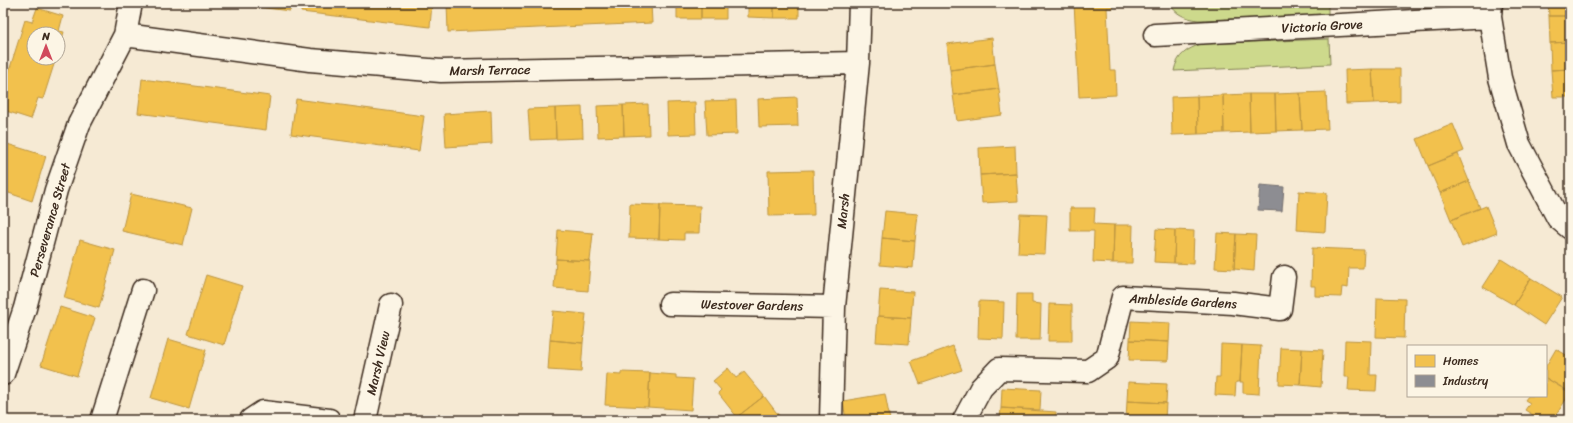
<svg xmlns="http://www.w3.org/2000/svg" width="1573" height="423" font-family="Sriracha,sans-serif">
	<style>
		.green { fill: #cdd98c; stroke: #848255 }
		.homes { fill: #f2c14e; stroke: #bb9440 }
		.industry { fill: #8d8d92; stroke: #746f6f }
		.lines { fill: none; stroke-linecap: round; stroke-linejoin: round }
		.minor-casing { stroke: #3b2a1e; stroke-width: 25 }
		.minor { stroke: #fcf5e5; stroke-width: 22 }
		.labels { text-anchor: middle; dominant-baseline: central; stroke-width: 4; stroke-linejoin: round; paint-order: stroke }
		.street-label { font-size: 13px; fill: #3b2a1e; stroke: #fcf5e5 }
	</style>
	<rect width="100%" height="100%" fill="#f6ead4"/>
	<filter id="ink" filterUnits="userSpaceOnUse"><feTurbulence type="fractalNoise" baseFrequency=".025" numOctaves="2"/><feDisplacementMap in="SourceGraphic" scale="8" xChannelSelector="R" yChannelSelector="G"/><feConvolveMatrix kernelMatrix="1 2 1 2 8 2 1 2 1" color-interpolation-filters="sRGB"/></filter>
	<g filter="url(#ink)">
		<path class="green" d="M1170 3H1328V16L1198 20C1186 18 1175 15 1170 3Z
			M1329 39 1330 64 1174 71C1177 55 1187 49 1201 44Z"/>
		<path class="homes" d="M225 3H291L290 11Z
			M302 3H432L430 27 301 12Z
			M447 3H651L652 23 448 32Z
			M677 3H701V19H677Z
			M701 3H726V19H701Z
			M748 3H774V18L748 17Z
			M774 3H799V18H774Z
			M1074 3H1112V8H1107L1110 70H1115L1116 95 1079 97Z
			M1548 3H1570V16H1549Z
			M37 8 63 16 59 31 64 32 58 52V34H34V58H56L43 99 38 98 31 119 3 110 9 89 4 87 25 20 32 22Z
			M1549 16H1570V42L1550 43Z
			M992 38 995 64 950 70 947 44Z
			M1570 42V69L1551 70 1550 43Z
			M995 64 999 89 953 95 950 70Z
			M1372 69 1374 103 1346 104 1345 70Z
			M1372 69H1400V102L1374 103Z
			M1570 69V97H1553L1551 70Z
			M142 79 270 96 266 130 138 113Z
			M999 89 1002 115 957 121 953 95Z
			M1326 92 1328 129 1302 130 1300 93Z
			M1300 93 1302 130 1276 131 1275 94Z
			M1249 94 1250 132 1224 133 1223 95Z
			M1249 94H1275L1276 131 1250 132Z
			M1223 95 1224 133 1198 134 1197 96Z
			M1197 96 1198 134 1172 135 1171 97Z
			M797 97 798 126 759 127 758 99Z
			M296 99 424 116 419 151 291 134Z
			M736 100 737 134 707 135 705 101Z
			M695 102 696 134 668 135 667 103Z
			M648 104 649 135 624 136 623 105Z
			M623 105 624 136 598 137 597 106Z
			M582 107 583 138 556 139 555 108Z
			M555 108 556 139 530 140 528 109Z
			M491 111 492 144 446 147 444 114Z
			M1453 124 1464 151 1428 166 1417 139Z
			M4 143 46 156 32 201 3 191Z
			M1015 146 1016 173 980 175 979 148Z
			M1458 154 1469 181 1440 193 1428 166Z
			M813 170 814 215 769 216 768 171Z
			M1016 173 1018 201 982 203 980 175Z
			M1469 181 1480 208 1451 220 1440 193Z
			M1299 191 1327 193 1325 232 1297 230Z
			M131 194 192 208 183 245 122 231Z
			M630 204 660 205 659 239 629 238Z
			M660 205 700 206 699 233H684V240L659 239Z
			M1486 206 1497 233 1462 247 1451 220Z
			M1070 208H1095L1094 224 1114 225 1113 263 1093 262 1094 231H1070Z
			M885 211 918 214 915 241 882 238Z
			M1020 214 1047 215 1045 254 1018 253Z
			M1114 225H1133L1132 263H1113Z
			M1156 229 1175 230 1174 263 1154 262Z
			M558 230 593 233 590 261 556 259Z
			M1175 230 1194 231 1193 264 1174 263Z
			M1217 233 1236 234 1234 269 1215 268Z
			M1236 234 1256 235 1254 271 1234 269Z
			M882 238 915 241 913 268 880 265Z
			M80 240 115 250 99 308 64 298Z
			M1312 248 1364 250 1363 268H1349L1348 288 1342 287 1341 297 1315 296V286H1311Z
			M556 259 590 261 588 291 554 288Z
			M1501 259 1531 278 1514 305 1483 287Z
			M206 275 242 286 224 345 188 334Z
			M1531 278 1562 297 1544 325 1514 305Z
			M880 290 913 292 911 318 878 316Z
			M1017 294H1032V303L1041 304 1040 340H1016Z
			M1377 298 1405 299 1404 338 1376 337Z
			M979 301 1004 302 1003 339 978 338Z
			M1049 304 1072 305V341H1048Z
			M60 307 95 318 77 376 41 365Z
			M553 311 586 314 583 343 550 340Z
			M878 316 911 318 909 344 876 342Z
			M1131 321 1170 323 1169 342 1130 340Z
			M168 339 206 350 189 409 151 398Z
			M550 340 583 343 581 372 548 370Z
			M1130 340 1169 342 1168 361 1129 360Z
			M1345 340 1371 341 1370 375H1377L1376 391 1348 390 1349 377H1344Z
			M1221 344 1242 345 1240 382H1236L1235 396 1215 395 1216 377H1220Z
			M1242 345 1261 346 1259 394 1243 393V382H1240Z
			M953 346 962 370 920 384 911 361Z
			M1281 348 1302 349 1300 385 1279 384Z
			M1302 349 1323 350 1321 387 1300 385Z
			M1556 349 1570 357V392L1546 378V366Z
			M728 368 736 378 744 372 764 396 737 417 718 393 721 390 713 381Z
			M621 372 650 373 648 407 605 405 607 374 621 375Z
			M650 373 676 375V378L693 379 691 410 648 407Z
			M1546 378 1570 393 1553 420H1533L1536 417 1525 410 1530 403 1525 400 1528 396H1546Z
			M1128 382 1167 384 1166 403 1127 401Z
			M1002 388 1041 390 1040 410 1001 408Z
			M885 394 890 420H846L843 401Z
			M764 396 779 416 774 420H740L737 417Z
			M1127 401 1166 403 1165 420H1126Z
			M1001 408 1056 412V420H1000Z"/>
		<path class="industry" d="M1260 185 1284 187 1282 211 1258 210Z"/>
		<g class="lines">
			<defs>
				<path id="minor" d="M1491 3 1490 17 1500 78 1519 144 1558 218 1570 228
					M125 35 310 60 441 71 858 63
					M1155 35 1490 17
					M670 304 834 307
					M3 374 25 308 56 190 79 124 125 35 131 3
					M102 420 143 290
					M251 420 263 412 329 420
					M365 420 391 305
					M831 420 834 307 858 63 860 3
					M964 420 981 388 999 369 1088 371 1107 358 1123 297 1233 303 1280 309 1284 277"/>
			</defs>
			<use href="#minor" class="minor-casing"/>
			<use href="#minor" class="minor"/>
		</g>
	</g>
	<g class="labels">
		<g class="street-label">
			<text transform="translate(1322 26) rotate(-3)">Victoria Grove</text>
			<text transform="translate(490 70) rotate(-1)">Marsh Terrace</text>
			<text transform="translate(843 211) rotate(-84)">Marsh</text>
			<text transform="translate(50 220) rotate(-74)">Perseverance Street</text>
			<text transform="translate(1183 301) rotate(3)">Ambleside Gardens</text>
			<text transform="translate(752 305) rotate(1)">Westover Gardens</text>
			<text transform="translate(378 363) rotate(-77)">Marsh View</text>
		</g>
	</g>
	<rect width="1573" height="423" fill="none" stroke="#fcf5e5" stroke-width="16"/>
	<rect x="8" y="8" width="1557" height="407" fill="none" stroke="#3b2a1e" stroke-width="1.5" filter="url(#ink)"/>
	<rect x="1407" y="345" width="140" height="52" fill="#fcf5e5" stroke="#afa495"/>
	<rect x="1415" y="355" width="20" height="12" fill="#f2c14e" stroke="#afa495"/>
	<text x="1443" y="365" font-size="12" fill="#3b2a1e">Homes</text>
	<rect x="1415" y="375" width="20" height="12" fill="#8d8d92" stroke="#afa495"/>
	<text x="1443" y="385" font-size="12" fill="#3b2a1e">Industry</text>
	<g transform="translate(46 46)"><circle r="19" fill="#fcf5e5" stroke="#afa495"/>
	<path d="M0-3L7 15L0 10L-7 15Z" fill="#d1495b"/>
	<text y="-6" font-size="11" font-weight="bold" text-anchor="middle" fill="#3b2a1e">N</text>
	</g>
</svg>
